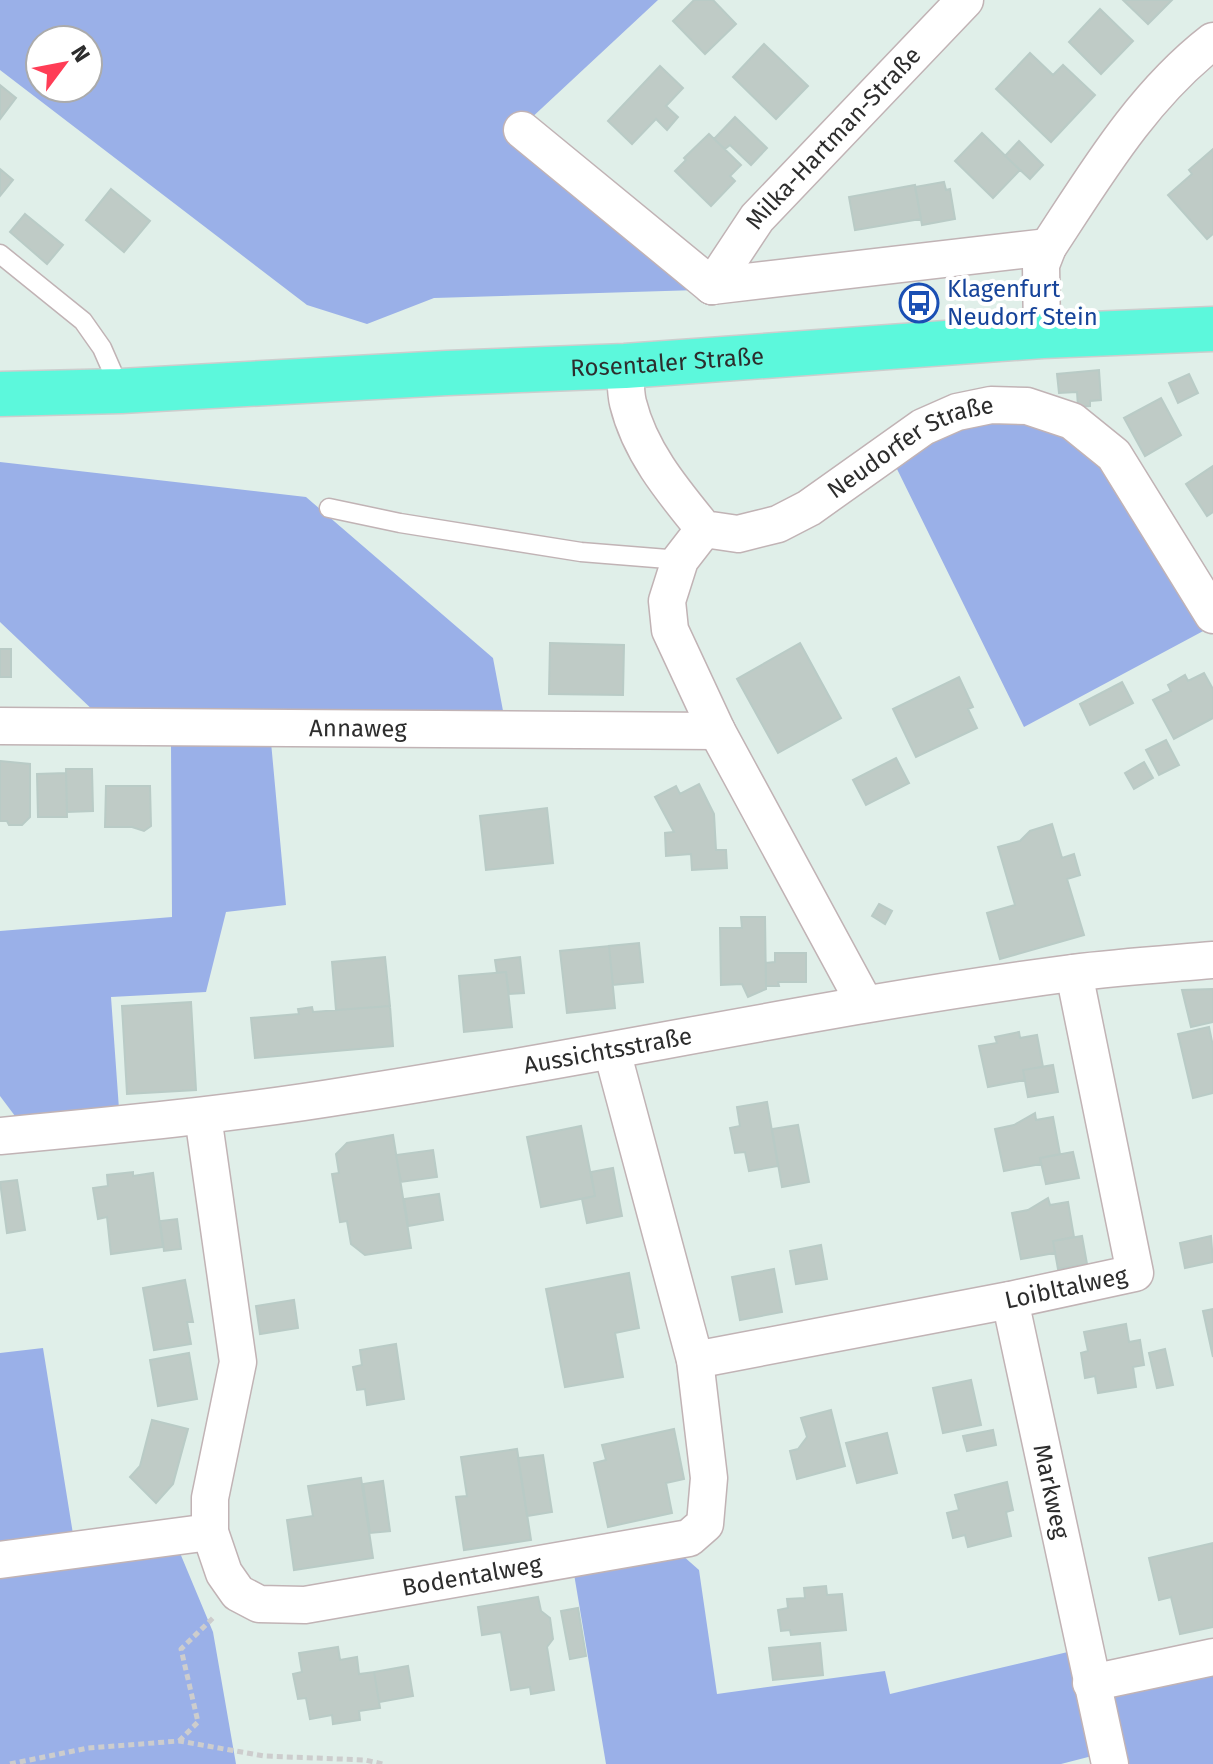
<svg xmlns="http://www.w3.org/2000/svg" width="1213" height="1764" font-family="'Fira Sans',sans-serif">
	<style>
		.green { fill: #9ab0e8; fill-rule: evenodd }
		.building { fill: #bfcbc6; stroke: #b9cbc6; stroke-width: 2 }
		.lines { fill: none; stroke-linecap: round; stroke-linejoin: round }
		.service-casing { stroke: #c1b3b5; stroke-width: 21 }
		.minor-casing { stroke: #c1b3b5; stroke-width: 39 }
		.primary-casing { stroke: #cdcdcd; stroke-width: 47 }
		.path { stroke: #cdcdcd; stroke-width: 5; stroke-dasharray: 6 4; stroke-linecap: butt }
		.service { stroke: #fff; stroke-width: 18 }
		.minor { stroke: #fff; stroke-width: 36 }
		.primary { stroke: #5cf8dc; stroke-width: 44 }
		.labels { text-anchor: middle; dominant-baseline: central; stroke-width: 8; stroke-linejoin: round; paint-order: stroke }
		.street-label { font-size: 24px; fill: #2d2d2d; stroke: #fff }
		.transit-label { font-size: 24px; fill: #164399; stroke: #fff; text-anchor: start }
	</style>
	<rect width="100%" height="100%" fill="#e0efe9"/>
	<path class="green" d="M0 0H658L513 135 698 290 434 298 367 324 307 305 0 70ZM40 40H88V88H40Z
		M1005 416 1064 432 1102 462 1207 629 1024 727 896 467 951 428Z
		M0 462 306 497 493 658 504 716 97 714 0 622Z
		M271 742 286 905 226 912 206 992 111 997 119 1109 18 1120 0 1096V931L172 917 171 744Z
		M43 1348 73 1534 0 1543V1353Z
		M180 1553 213 1632 236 1764H0V1577Z
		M682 1555 699 1570 717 1694 885 1671 890 1694 1072 1651 1096 1755 1061 1764H606L574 1574Z
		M1213 1670V1764H1120L1109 1714 1118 1690Z"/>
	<path class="building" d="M694 0H713L736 24 705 54 673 21Z
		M1123 0H1172L1148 24Z
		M1100 9 1133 41 1101 74 1069 42Z
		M764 44 808 86 776 119 733 77Z
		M1030 53 1053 75 1063 65 1095 95 1051 142 996 89Z
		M660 66 683 88 666 106 678 117 667 130 656 119 632 144 608 121Z
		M0 85 16 98 0 119Z
		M735 117 767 148 751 165 730 145 725 149 714 139Z
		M982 133 1020 170 993 198 955 161Z
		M709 134 741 165 730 176 735 181 711 206 675 171 686 160 684 158Z
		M1019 141 1043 165 1030 179 1005 156Z
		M1213 149V234L1207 239 1168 195 1192 174 1189 170Z
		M0 169 13 180 0 196Z
		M944 182 946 190 950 189 955 219 922 225 915 187Z
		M915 185 921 219 855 230 849 197Z
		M111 189 150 221 124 252 86 220Z
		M25 214 63 245 47 264 10 232Z
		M1099 370 1101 400 1090 401V406L1078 407 1077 392 1059 393 1057 374Z
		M1189 374 1198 393 1178 403 1169 383Z
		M1161 398 1181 435 1145 456 1124 418Z
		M1213 466V512L1207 516 1186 484Z
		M550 643 624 645 623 695 549 694Z
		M800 643 841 718 778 753 737 679Z
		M0 649H11V677H0Z
		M1204 673 1213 689V718L1174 739 1153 700 1171 691 1168 685 1185 675 1188 681Z
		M959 677 973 707 968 709 977 728 916 757 893 709Z
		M1122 682 1133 703 1090 725 1080 704Z
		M1166 740 1179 765 1159 775 1146 750Z
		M896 758 909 783 866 805 853 780Z
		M0 761 30 764V817L22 825H9L7 821H0Z
		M1144 762 1153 778 1134 789 1125 773Z
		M66 769H92L93 811 67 812Z
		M66 773 67 817H38L37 774Z
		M699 784 714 814 716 850H726L727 868 692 870 691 854 666 856 665 833 674 832 655 797 676 786 680 794Z
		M106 786H150L151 826 144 831 132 827H105Z
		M547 808 553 863 486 870 480 816Z
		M1052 824 1062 858 1074 854 1080 875 1067 879 1084 935 1000 959 987 913 1015 905 998 847 1020 841 1030 831Z
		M879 904 892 911 885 924 872 916Z
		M741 917H765L766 989 748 997 742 984 721 985 720 928H742Z
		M639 943 643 982 613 985 609 946Z
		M609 946 615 1008 567 1013 560 951Z
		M775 953H806V982H778L779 986H766V963L775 962Z
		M385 957 390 1006 336 1010 332 962Z
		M520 957 524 993 509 994 506 972 497 973 495 960Z
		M506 972 512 1027 464 1032 459 976Z
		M1213 989V1022L1191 1027 1182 990Z
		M191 1002 196 1090 127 1094 122 1006Z
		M390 1006 393 1046 255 1058 251 1018 299 1014 298 1009 312 1007 313 1012Z
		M1209 1027 1213 1046V1093L1193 1098 1178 1034Z
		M1019 1032 1020 1038 1037 1035 1043 1067 1023 1070 1025 1080 988 1087 979 1046 997 1043 995 1037Z
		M1053 1065 1058 1092 1028 1097 1023 1070Z
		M767 1102 778 1166 749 1171 745 1152 735 1153 730 1128 740 1126 737 1107Z
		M1035 1113 1036 1120 1053 1117 1060 1154 1040 1158 1041 1164 1004 1171 995 1129 1014 1125Z
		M798 1125 809 1182 782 1187 772 1129Z
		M581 1126 595 1196 541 1207 527 1137Z
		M393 1135 411 1248 365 1255 351 1244 347 1221 340 1222 332 1174 339 1173 336 1154 347 1143Z
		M433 1150 437 1177 401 1182 396 1155Z
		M1073 1152 1079 1178 1046 1184 1040 1158Z
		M613 1168 622 1216 587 1223 582 1199 595 1196 591 1172Z
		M133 1172V1176L153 1173 163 1247 111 1254 107 1217 98 1219 93 1188 108 1186 107 1175Z
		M17 1180 25 1230 7 1233 0 1182Z
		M439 1194 443 1220 408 1226 404 1199Z
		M1048 1198 1050 1205 1068 1202 1074 1237 1053 1241 1055 1253 1021 1259 1012 1213 1028 1210Z
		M177 1219 181 1249 164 1251 160 1221Z
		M1082 1236 1087 1264 1058 1269 1053 1241Z
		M1211 1236 1213 1262 1185 1268 1180 1243Z
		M821 1245 827 1279 796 1284 790 1251Z
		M774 1269 782 1312 740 1320 732 1277Z
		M629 1273 639 1328 615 1333 623 1377 565 1387 546 1289Z
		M185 1280 193 1322H187L191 1344 154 1350 143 1288Z
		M294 1300 298 1328 260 1334 256 1306Z
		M1213 1309V1357L1203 1311Z
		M1126 1324 1129 1342 1140 1340 1144 1365 1133 1367 1136 1387 1098 1393 1095 1376 1085 1378 1081 1353 1088 1351 1084 1332Z
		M396 1344 404 1399 367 1405 365 1389 357 1390 353 1367 362 1365 360 1350Z
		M1165 1349 1173 1385 1157 1388 1149 1353Z
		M189 1353 197 1399 158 1406 150 1360Z
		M971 1380 981 1425 943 1433 933 1388Z
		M831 1410 845 1466 797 1479 790 1451 798 1449 807 1437 801 1418Z
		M152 1420 188 1429 173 1484 156 1503 130 1477 140 1466Z
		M674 1429 684 1479 666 1483 672 1513 608 1527 594 1463 606 1460 602 1445Z
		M993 1430 996 1445 967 1451 963 1436Z
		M887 1433 897 1473 857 1483 846 1443Z
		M517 1449 531 1540 464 1550 456 1497 467 1496 461 1457Z
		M543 1455 552 1512 527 1516 518 1458Z
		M361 1478 373 1558 294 1570 287 1520 313 1516 308 1486Z
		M383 1481 390 1531 370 1533 363 1484Z
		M1007 1482 1013 1510 1006 1512 1011 1536 968 1547 965 1535 953 1538 947 1513 959 1510 955 1495Z
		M1213 1543V1627L1180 1634 1171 1597 1159 1600 1149 1558Z
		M826 1586 827 1595 842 1594 846 1630 791 1635 790 1630 781 1631 778 1610 788 1608 787 1599 805 1598 804 1588Z
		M538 1597 541 1611 550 1618 553 1639 547 1647 554 1690 531 1694 530 1687 511 1690 501 1632 482 1635 478 1607Z
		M578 1608 586 1656 570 1659 561 1611Z
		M820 1643 823 1675 773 1680 769 1648Z
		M338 1647 340 1660 357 1657 359 1674 374 1672 380 1708 359 1711 360 1720 333 1724 332 1715 310 1719 306 1698 298 1699 293 1674 302 1672 299 1653Z
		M408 1666 413 1696 379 1702 374 1672Z"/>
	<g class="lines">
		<defs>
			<path id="service" d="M0 254 83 321 102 348 120 389
				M329 508 400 523 581 552 680 560"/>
			<g id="minor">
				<path d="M522 130 712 286"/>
				<path id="s1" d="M712 286 757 218 965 0"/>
				<path d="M712 286 1048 247"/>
				<path d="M1042 336 1041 265 1048 247C1096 174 1142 96 1213 41"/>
				<path id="s2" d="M625 366C626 378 625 391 628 403 640 452 673 491 704 529L738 534 778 524 809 508 923 427 957 412 991 405 1027 406 1072 421 1114 455 1213 615"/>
				<path d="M704 529 680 560 667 601 670 630 717 731 865 1004"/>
				<path id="s3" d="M0 726 717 731"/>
				<path id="s4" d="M203 1116 238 1362 210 1498V1532L224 1573 238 1593 259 1604 305 1605 689 1538 705 1524 709 1478 695 1360 612 1051"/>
				<path id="s5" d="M0 1136C117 1125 233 1114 349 1095 590 1058 830 1005 1072 973 1119 967 1166 964 1213 960"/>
				<path id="s6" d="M1010 1300 1110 1764"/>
				<path id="s7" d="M695 1360 1010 1300 1135 1273 1074 973"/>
				<path d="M0 1560 210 1532"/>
				<path d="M1091 1683 1213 1657"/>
			</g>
			<g id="primary">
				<path id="s8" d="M0 394 121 391 447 373 625 366 1042 336 1213 329"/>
			</g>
		</defs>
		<use href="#service" class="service-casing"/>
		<use href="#minor" class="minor-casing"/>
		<use href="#primary" class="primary-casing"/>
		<path class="path" d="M179 1741 198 1722 181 1649 214 1617
			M10 1764 88 1748 179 1741 264 1756 365 1760 383 1764"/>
		<use href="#service" class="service"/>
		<use href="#minor" class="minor"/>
		<use href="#primary" class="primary"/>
	</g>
	<defs>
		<symbol id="bus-ring" viewBox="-11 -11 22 22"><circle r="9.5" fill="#fff" stroke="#1a4fb4" stroke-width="1.5"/><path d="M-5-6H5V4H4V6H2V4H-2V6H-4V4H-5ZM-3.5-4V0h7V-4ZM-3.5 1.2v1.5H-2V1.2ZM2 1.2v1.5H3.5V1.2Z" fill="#1a4fb4"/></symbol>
	</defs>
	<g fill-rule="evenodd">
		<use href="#bus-ring" x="897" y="281" width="44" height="44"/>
	</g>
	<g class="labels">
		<g class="street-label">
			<text stroke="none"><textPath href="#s1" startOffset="192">Milka-Hartman-Straße</textPath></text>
			<text stroke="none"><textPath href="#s8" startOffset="668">Rosentaler Straße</textPath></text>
			<text stroke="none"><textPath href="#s2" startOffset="416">Neudorfer Straße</textPath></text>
			<text stroke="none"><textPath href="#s3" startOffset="358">Annaweg</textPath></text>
			<text stroke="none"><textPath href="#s5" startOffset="614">Aussichtsstraße</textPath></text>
			<text stroke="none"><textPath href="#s7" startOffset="378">Loibltalweg</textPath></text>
			<text stroke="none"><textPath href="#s6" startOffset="196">Markweg</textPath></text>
			<text stroke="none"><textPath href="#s4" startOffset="728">Bodentalweg</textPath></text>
		</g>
		<g class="transit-label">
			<text x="947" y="289">Klagenfurt<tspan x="947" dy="28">Neudorf Stein</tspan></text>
		</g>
	</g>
	<g transform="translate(64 64) rotate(58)"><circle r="38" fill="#ffffff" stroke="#ababab" stroke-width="2"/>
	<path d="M0-6L14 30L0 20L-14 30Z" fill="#ff3d56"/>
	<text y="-12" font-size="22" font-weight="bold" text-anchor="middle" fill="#2d2d2d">N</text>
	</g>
</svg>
